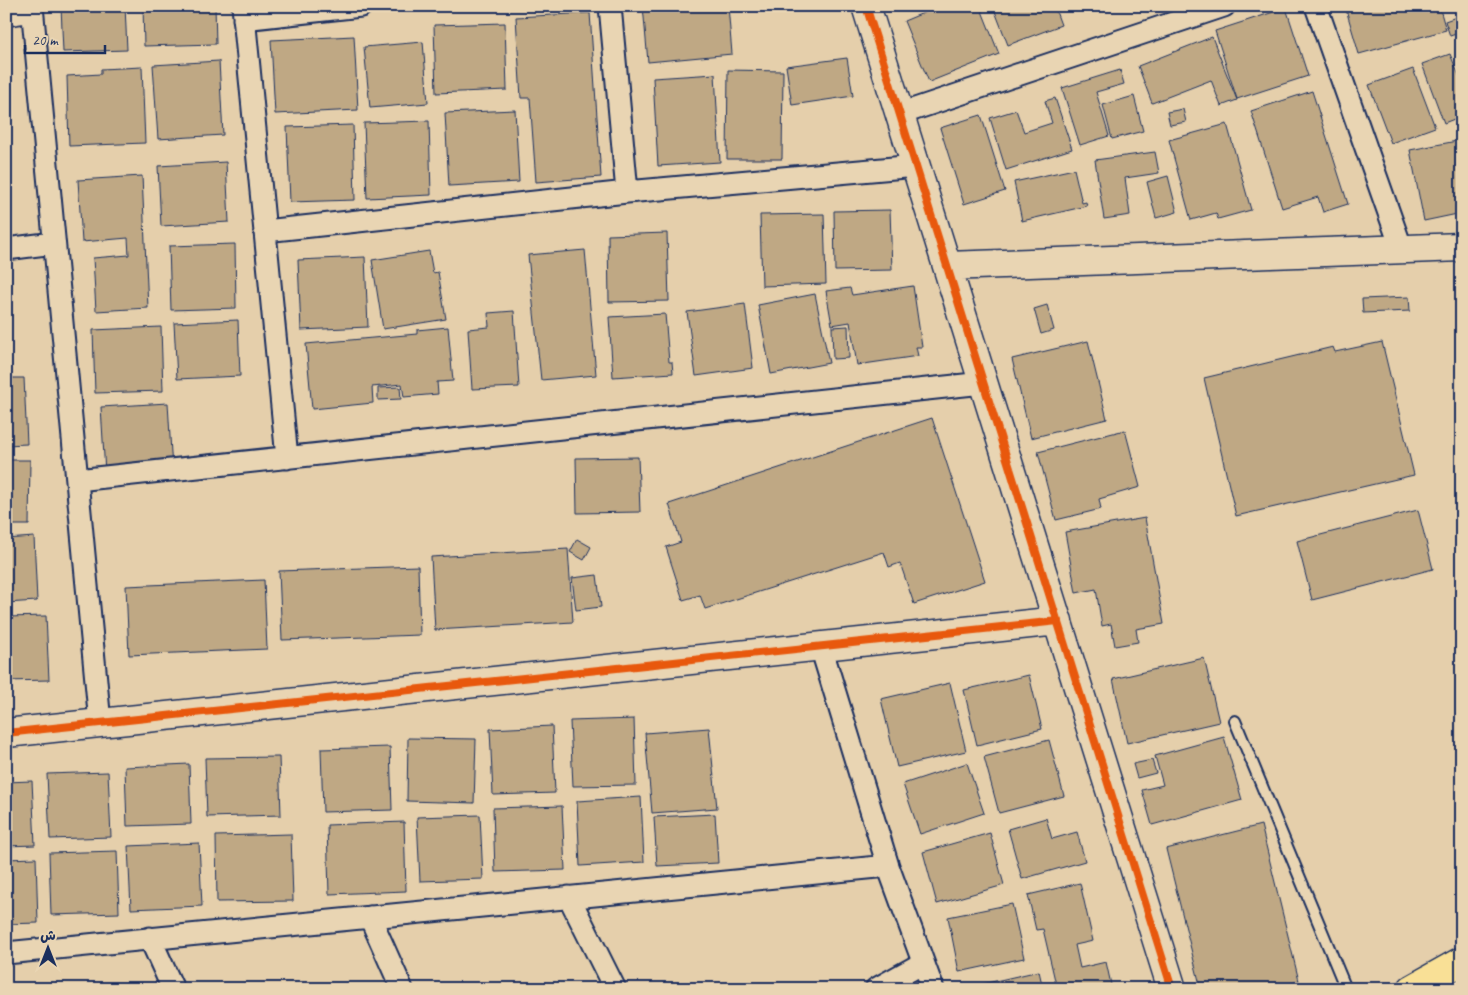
<svg xmlns="http://www.w3.org/2000/svg" width="1468" height="995" font-family="Caveat,'Playpen Sans Arabic',sans-serif">
	<style>
		.building { fill: #bfa884; stroke: #1b2f5e }
		.lines { fill: none; stroke-linecap: round; stroke-linejoin: round }
		.lane-casing { stroke: #1b2f5e; stroke-width: 14 }
		.street-casing { stroke: #1b2f5e; stroke-width: 25 }
		.secondary-casing { stroke: #1b2f5e; stroke-width: 31 }
		.primary-casing { stroke: #1b2f5e; stroke-width: 31 }
		.lane { stroke: #e9d5b3; stroke-width: 10 }
		.street { stroke: #e9d5b3; stroke-width: 21 }
		.secondary { stroke: #e9d5b3; stroke-width: 28 }
		.primary { stroke: #f9e096; stroke-width: 28 }
		.cycleway-casing { stroke: #e9d5b3; stroke-width: 11 }
		.cycleway { stroke: #e8590c; stroke-width: 8 }
	</style>
	<rect width="100%" height="100%" fill="#e5cfab"/>
	<filter id="ink" filterUnits="userSpaceOnUse"><feTurbulence type="fractalNoise" baseFrequency=".02" numOctaves="2"/><feDisplacementMap in="SourceGraphic" scale="10" xChannelSelector="R" yChannelSelector="G"/><feConvolveMatrix kernelMatrix="1 2 1 2 8 2 1 2 1" color-interpolation-filters="sRGB"/></filter>
	<g filter="url(#ink)">
		<path class="building" d="M61 6H125L127 50 63 52Z
			M143 6H215L216 44 144 46Z
			M643 6H728L732 54 648 62Z
			M940 6H980L999 54 929 82 904 21Z
			M993 6H1054L1061 25 1008 45Z
			M1065 6H1081L1066 9Z
			M1345 6H1439L1446 30 1359 54Z
			M1286 8 1308 76 1237 99 1215 31Z
			M590 13 601 177 536 182 530 98H521L516 17Z
			M1462 15V32L1450 36 1445 21Z
			M505 23 507 90 436 93 434 25Z
			M354 36 358 110 275 114 271 40Z
			M1212 37 1237 100 1221 106 1211 80 1152 103 1138 66Z
			M423 42 428 103 370 108 364 47Z
			M1450 54 1462 83V116L1444 123 1422 64Z
			M847 58 853 96 792 105 786 66Z
			M219 61 223 135 158 139 153 65Z
			M142 67 145 143 69 146 67 76 101 74V69Z
			M1413 69 1435 127 1391 143 1369 85Z
			M728 70 783 71 782 159H727Z
			M1120 70 1124 84 1096 92 1109 136 1080 145 1062 88Z
			M715 74 720 162 658 166 653 78Z
			M1312 91 1348 204 1323 212 1318 197 1282 208 1251 111Z
			M1134 96 1143 131 1112 139 1103 105Z
			M1055 98 1072 149 1006 170 990 118 1016 110 1024 132 1052 123 1045 101Z
			M1183 109 1186 122 1170 125 1167 112Z
			M515 110 519 182 449 186 445 113Z
			M981 115 1005 191 964 204 940 128Z
			M429 121 431 195 367 198 364 123Z
			M1227 124 1251 210 1218 219 1216 213 1191 220 1169 140Z
			M353 125 355 200 290 202 287 127Z
			M1462 140V213L1424 221 1410 150Z
			M1155 152 1159 173 1125 178 1130 215 1104 219 1095 160Z
			M226 162 229 222 161 226 158 166Z
			M1074 169 1082 203 1086 202 1087 206 1022 221 1014 182Z
			M142 176 148 308 96 311 93 258 129 255 128 238 82 242 78 180Z
			M1168 176 1177 212 1156 218 1147 182Z
			M890 210 892 270 835 271 834 211Z
			M824 214 826 284 762 286 760 215Z
			M667 233 669 301 609 302 608 235Z
			M235 244 236 308 171 310 169 246Z
			M585 250 596 375 541 380 528 255Z
			M429 251 433 273 438 272 446 319 383 329 372 260Z
			M365 257 368 327 301 330 298 260Z
			M913 286 922 347H916L918 356 857 365 850 322 832 325 826 291 850 288 852 295Z
			M815 294 829 363 771 374 758 305Z
			M1409 297 1410 311 1363 313 1362 299Z
			M745 304 753 368 696 376 687 312Z
			M1047 305 1054 330 1041 334 1034 309Z
			M514 311 519 387 472 389 468 329 489 327 488 313Z
			M665 314 669 362H672L673 373 613 377 609 317Z
			M238 320 240 376 177 379 174 323Z
			M848 326 849 358 833 359 832 327Z
			M161 327 163 391 95 393 93 330Z
			M448 327 453 381 437 382 438 394 404 397 402 384 372 387 373 403 312 409 306 344 417 334V330Z
			M1088 341 1107 419 1031 438 1012 359Z
			M1382 342 1414 475 1236 516 1204 378 1333 347 1335 352Z
			M6 378H24L27 444 6 445Z
			M400 387 401 399 378 400V388Z
			M168 403 172 470 105 473 101 407Z
			M932 418 985 581 914 604 900 563 889 567 884 552 705 609 700 595 683 600 666 547 681 542 669 504Z
			M1125 430 1140 487 1099 499 1101 509 1056 520 1038 452Z
			M638 457 640 512 577 513 576 458Z
			M6 460H30L29 525H6Z
			M1418 510 1433 569 1312 600 1297 541Z
			M1145 518 1164 624 1136 629 1138 642 1115 646 1111 624 1102 626 1096 589 1076 593 1065 532Z
			M34 537 37 601 6 603V539Z
			M577 539 591 547 584 560 570 552Z
			M568 549 573 622 435 630 431 557Z
			M418 566 420 635 282 640 279 571Z
			M597 575 601 607 576 610 572 578Z
			M264 580 267 649 129 655 126 586Z
			M46 616 49 680 6 681V617Z
			M1204 658 1219 722 1127 743 1113 679Z
			M1029 675 1042 729 977 745 964 690Z
			M950 683 966 751 897 767 881 699Z
			M634 719 636 785 573 786 570 721Z
			M552 726 555 793 493 795 490 729Z
			M709 728 717 808 652 813 645 733Z
			M1224 737 1242 800 1152 825 1142 790 1163 785 1155 756Z
			M408 738 476 739 474 803 407 801Z
			M1049 740 1064 796 999 813 984 757Z
			M390 747 392 810 323 812 321 749Z
			M279 757 281 815 207 817 205 758Z
			M1152 760 1156 773 1137 778 1133 764Z
			M967 763 984 813 920 834 903 784Z
			M189 764 191 824 127 826 125 767Z
			M108 772 111 837 50 839 47 774Z
			M32 781 35 845 6 846V782Z
			M641 797 644 862 580 866 577 801Z
			M562 806 565 870 495 872 493 808Z
			M715 814 718 863 657 866 654 817Z
			M480 815 483 879 420 881 417 817Z
			M1046 818 1052 839 1077 832 1085 861 1022 879 1008 829Z
			M404 822 406 891 329 894 327 825Z
			M1261 825 1299 981 1268 989H1201L1166 849Z
			M990 833 1004 885 937 904 923 852Z
			M291 834 293 901 217 902 216 836Z
			M199 843 202 906 131 909 128 846Z
			M117 851 119 913 51 915 49 853Z
			M36 858 38 923 6 924V859Z
			M1080 883 1093 941 1075 945 1080 968 1106 962 1112 989H1057L1043 929 1036 930 1028 895Z
			M1012 904 1024 958 959 972 948 917Z
			M1039 971 1043 989H974V986Z"/>
		<g class="lines">
			<defs>
				<path id="lane" d="M1235 721 1346 989"/>
				<path id="street" d="M32 6 100 723
					M243 6 287 458
					M1316 6 1402 250
					M6 15 32 11
					M244 19 361 6
					M900 114 1224 6
					M627 192 916 166
					M265 231 627 192 610 6
					M6 249 54 243
					M77 480 983 383
					M821 647 888 866
					M569 897 615 989
					M370 917 402 989
					M150 938 173 989
					M6 953 888 866 933 989
					M876 989 923 963"/>
				<path id="secondary" d="M866 6 1172 989
					M947 266 1462 247
					M6 733 1058 621"/>
				<path id="primary" d="M1412 989 1462 961"/>
			</defs>
			<use href="#lane" class="lane-casing"/>
			<use href="#street" class="street-casing"/>
			<use href="#secondary" class="secondary-casing"/>
			<use href="#primary" class="primary-casing"/>
			<use href="#lane" class="lane"/>
			<use href="#street" class="street"/>
			<use href="#secondary" class="secondary"/>
			<use href="#primary" class="primary"/>
			<defs>
				<path id="cycleway" d="M866 6 1172 989
					M6 733 1058 621"/>
			</defs>
			<use href="#cycleway" class="cycleway-casing"/>
			<use href="#cycleway" class="cycleway"/>
		</g>
	</g>
	<rect width="1468" height="995" fill="none" stroke="#e9d5b3" stroke-width="25"/>
	<rect x="12" y="12" width="1443" height="970" fill="none" stroke="#1b2f5e" stroke-width="2" filter="url(#ink)"/>
	<g transform="translate(48 948)" stroke="#e9d5b3" stroke-width="4" paint-order="stroke">
	<path d="M0-4L9 19L0 12L-9 19Z" fill="#1b2f5e"/>
	<text y="-8" font-size="14" font-weight="bold" text-anchor="middle" fill="#1b2f5e">ش</text>
	</g>
	<path d="M25 45v8h80v-8" fill="none" stroke="#1b2f5e" stroke-width="2.5"/>
	<text x="32" y="45" font-size="15" fill="#1b2f5e" stroke="#e9d5b3" stroke-width="4" paint-order="stroke">20 m</text>
</svg>
